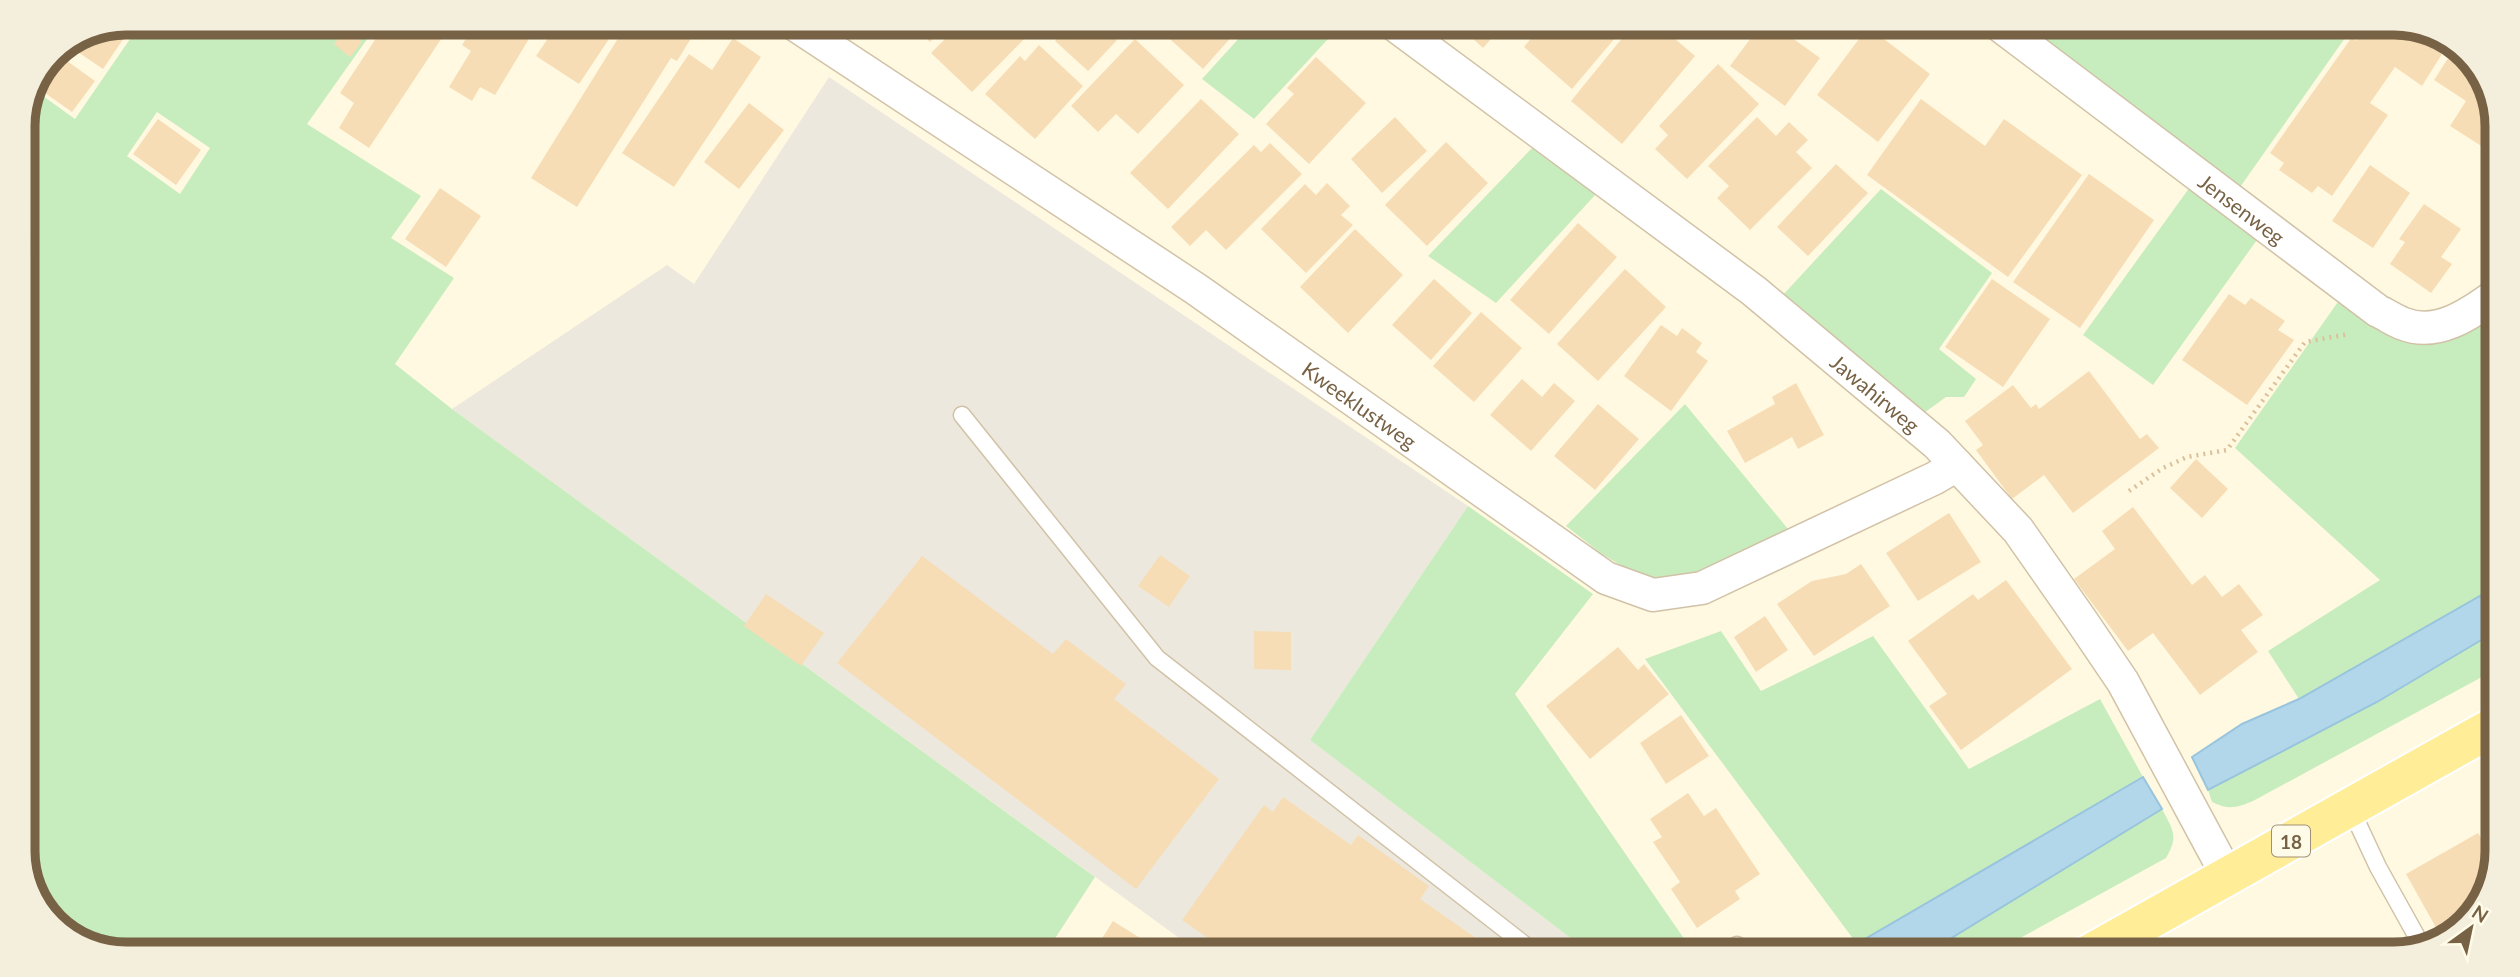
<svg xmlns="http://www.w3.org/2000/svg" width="2520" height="977" font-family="Lato,sans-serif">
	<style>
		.industrial { fill: #ede8dd }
		.green { fill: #c7edbe; fill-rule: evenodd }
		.water { fill: #b3d7ea; stroke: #98c4dd; stroke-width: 2 }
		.building { fill: #f7ddb5 }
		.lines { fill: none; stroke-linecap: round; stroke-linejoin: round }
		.service-casing { stroke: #d1c2a7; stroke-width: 19 }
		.minor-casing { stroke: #d1c2a7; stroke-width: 35 }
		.primary-casing { stroke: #fff; stroke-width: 42 }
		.path { stroke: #dcc099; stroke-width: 4.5; stroke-dasharray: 2 5; stroke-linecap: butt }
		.service { stroke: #fff; stroke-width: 16 }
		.minor { stroke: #fff; stroke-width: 32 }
		.primary { stroke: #ffed97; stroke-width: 38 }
		.labels { text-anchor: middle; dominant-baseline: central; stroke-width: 5; stroke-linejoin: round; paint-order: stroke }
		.shield { fill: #fffbe9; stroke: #a09076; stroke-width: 2 }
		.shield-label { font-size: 19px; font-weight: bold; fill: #786245 }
		.street-label { font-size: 21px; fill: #786245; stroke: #fffbe9 }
		.rim { fill: none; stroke: #786245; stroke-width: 9 }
	</style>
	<rect width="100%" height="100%" fill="#fff9e1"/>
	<path class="industrial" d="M829 77 1468 506 1310 740 1589 952 1197 951 452 409 667 265 694 284Z"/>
	<path class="green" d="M141 23H367L375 28 307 124 421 196 391 238 454 278 395 364 452 409 1095 877 1054 940 1070 951 92 949 44 914 23 858V119L36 91 75 119ZM157 112 210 148 180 194 127 156Z
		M1251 25 1340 26 1254 119 1202 79Z
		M2027 27 2352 28 2238 190Z
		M1532 148 1596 194 1496 303 1428 256Z
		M2190 187 2259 237 2153 385 2083 335Z
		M1881 189 1992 273 1939 349 1976 379 1964 397H1946L1924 413 1781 297Z
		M2340 299 2373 325 2496 305 2494 588 2299 699 2268 651 2380 580 2235 448Z
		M1685 404 1802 546 1695 592 1632 572 1602 554 1566 526Z
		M1468 506 1593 594 1515 694 1694 953 1589 952 1310 740Z
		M1721 631 1761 691 1873 636 1969 769 2100 699 2143 777 1857 944 1645 659Z
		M2493 633V671L2253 801C2237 808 2228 810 2212 802L2208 790 2377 702Z
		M2162 809C2173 830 2179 836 2166 858L1993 953H1927Z"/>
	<path class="water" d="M2494 588 2493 633 2377 702 2208 790 2192 757 2242 724 2299 699Z
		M2143 777 2162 809 1927 953H1841Z"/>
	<path class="building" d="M126 23H134L103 69 69 46Z
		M386 23 451 24 369 148 339 128 354 103 340 93Z
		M475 24H538L495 95 480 87 472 101 449 87 471 51 462 45Z
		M550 24H619L579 84 536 56 553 31 548 27Z
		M627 24H700L677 61 671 58 577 207 531 178Z
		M899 25H947L930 42 915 27 908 33Z
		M959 25H1038L972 92 931 53Z
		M1069 25H1100L1117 40 1088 71 1055 41Z
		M1166 25H1242L1203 69 1161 31Z
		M1459 26H1518L1506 39 1498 31 1483 48Z
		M1541 26H1611L1607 31 1615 38 1572 89 1524 47Z
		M1632 26H1660L1695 56 1622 144 1571 101Z
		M1759 27H1777L1820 58 1785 106 1730 66Z
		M1868 27 1930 74 1878 142 1817 95Z
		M2364 28H2403L2442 54 2422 86 2395 67 2370 103 2388 115 2332 196 2318 186 2312 193 2279 170 2284 163 2270 153 2352 37 2356 41Z
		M346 29 362 42 350 57 334 44Z
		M733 38 761 57 674 187 622 153 689 54 712 70Z
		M1135 39 1184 85 1138 134 1116 114 1098 132 1071 106Z
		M1039 45 1083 86 1035 139 985 94 1020 56 1025 61Z
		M2452 52 2479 70 2497 119V156L2450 126 2466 101 2434 80Z
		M60 56 95 81 72 112 38 88Z
		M1316 57 1366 103 1309 164 1266 124 1294 94 1287 88Z
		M1718 64 1759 104 1687 179 1655 149 1668 135 1659 126Z
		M1201 99 1239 134 1168 209 1130 173Z
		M1921 99 1985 146 2004 119 2082 175 2008 277 1867 175Z
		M749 103 784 130 739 189 704 162Z
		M1395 117 1427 151 1382 193 1351 159Z
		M1757 117 1776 136 1789 122 1808 140 1796 152 1812 168 1750 230 1717 198 1729 186 1708 166Z
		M158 119 201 150 176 185 133 154Z
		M1446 142 1488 183 1427 246 1385 205Z
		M1270 143 1302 174 1226 250 1206 230 1190 246 1171 227 1254 145 1261 152Z
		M1836 164 1868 193 1808 256 1777 227Z
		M2370 165 2410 193 2373 248 2332 221Z
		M2089 174 2154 220 2080 328 2013 282Z
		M1327 183 1350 206 1341 215 1353 225 1306 273 1261 229 1305 184 1316 195Z
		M440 188 481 216 446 267 405 239Z
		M2424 204 2461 229 2441 257 2452 264 2431 293 2390 264 2405 242 2399 239Z
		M1578 223 1617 257 1549 334 1510 300Z
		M1355 229 1403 275 1348 333 1300 287Z
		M1625 269 1666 307 1598 381 1557 344Z
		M1434 279 1472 313 1431 360 1392 325Z
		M1992 279 2050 319 2003 387 1945 347Z
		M2229 294 2245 305 2251 298 2285 321 2278 330 2294 340 2247 405 2182 360Z
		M1481 312 1522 348 1474 402 1433 366Z
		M1661 325 1677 336 1682 328 1702 343 1696 352 1708 361 1671 411 1624 376Z
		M2089 371 2140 439 2147 434 2159 448 2073 513 2044 475 2012 499 1976 450 1983 445 1965 421 2013 385 2031 408 2036 404 2039 409Z
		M1522 379 1542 397 1554 383 1575 401 1531 451 1490 415Z
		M1796 383 1824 435 1798 449 1792 437 1745 463 1727 431 1775 404 1772 397Z
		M1598 404 1639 439 1595 490 1554 456Z
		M2196 459 2228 489 2202 518 2170 488Z
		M2133 507 2192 585 2205 575 2222 597 2239 584 2263 615 2241 630 2258 652 2200 695 2153 633 2128 651 2074 579 2115 549 2102 531Z
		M1949 513 1981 562 1918 601 1886 553Z
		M1160 555 1190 576 1169 607 1138 586Z
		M922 556 1053 654 1066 639 1126 684 1114 699 1219 779 1136 889 837 663Z
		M1861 564 1890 606 1814 656 1777 604 1812 581 1846 574Z
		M2006 580 2072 669 1961 750 1929 706 1947 694 1908 641 1973 594 1978 600Z
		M766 594 824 633 801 666 744 626Z
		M1765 616 1788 650 1756 672 1734 637Z
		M1254 631 1291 632V670L1254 669Z
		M1618 647 1638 670 1644 664 1669 694 1590 759 1546 706Z
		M1681 715 1709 756 1666 784 1640 743Z
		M1688 793 1704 816 1716 808 1760 874 1735 891 1740 899 1697 928 1671 889 1680 882 1653 842 1662 837 1650 819Z
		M1283 797 1351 845 1358 835 1429 886 1420 899 1496 952 1226 951 1182 920 1264 805 1273 812Z
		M2478 833 2492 856V885L2452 937 2443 940 2406 874Z
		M1113 921 1161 951H1094Z"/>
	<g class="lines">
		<defs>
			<path id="service" d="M962 415 1157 658 1534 952
				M2350 807 2378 867 2422 946
				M1737 945 1741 953"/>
			<g id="minor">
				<path id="s1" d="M794 24 1196 289 1606 578 1653 595 1702 588 1935 478 1957 465"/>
				<path id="s2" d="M1396 26 1754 291 1937 444 2018 530 2081 620 2123 682 2228 877"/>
				<path id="s3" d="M2002 27 2378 311C2387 315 2395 321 2404 324 2437 337 2470 314 2496 295"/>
			</g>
			<path id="primary" d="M2089 954 2493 727"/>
		</defs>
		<use href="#service" class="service-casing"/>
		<use href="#minor" class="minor-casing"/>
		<use href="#primary" class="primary-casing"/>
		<path class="path" d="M2129 491 2163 468 2187 457 2227 450 2305 342 2349 334"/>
		<use href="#service" class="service"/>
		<use href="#minor" class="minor"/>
		<use href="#primary" class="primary"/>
	</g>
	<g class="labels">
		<rect class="shield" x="2272" y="825.5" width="38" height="31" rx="5"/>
		<g class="shield-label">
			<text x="2291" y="841">18</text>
		</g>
		<g class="street-label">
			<text stroke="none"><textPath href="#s3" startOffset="301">Jensenweg</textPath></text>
			<text stroke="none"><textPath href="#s2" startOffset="604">Jawahirweg</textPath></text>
			<text stroke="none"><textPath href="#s1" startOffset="682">Kweeklustweg</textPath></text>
		</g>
	</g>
	<path d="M0 0H2520V977H0ZM126 35H2394A91 91 0 0 1 2485 126V851A91 91 0 0 1 2394 942H126A91 91 0 0 1 35 851V126A91 91 0 0 1 126 35Z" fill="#f4efdc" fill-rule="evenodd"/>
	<path class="rim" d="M126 35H2394A91 91 0 0 1 2485 126V851A91 91 0 0 1 2394 942H126A91 91 0 0 1 35 851V126A91 91 0 0 1 126 35Z"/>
	<g transform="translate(2471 928) rotate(33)" stroke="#fffbe9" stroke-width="5" paint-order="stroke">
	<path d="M0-5L12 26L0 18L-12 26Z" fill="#786245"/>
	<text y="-10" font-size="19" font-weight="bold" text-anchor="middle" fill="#786245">N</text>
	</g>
</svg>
